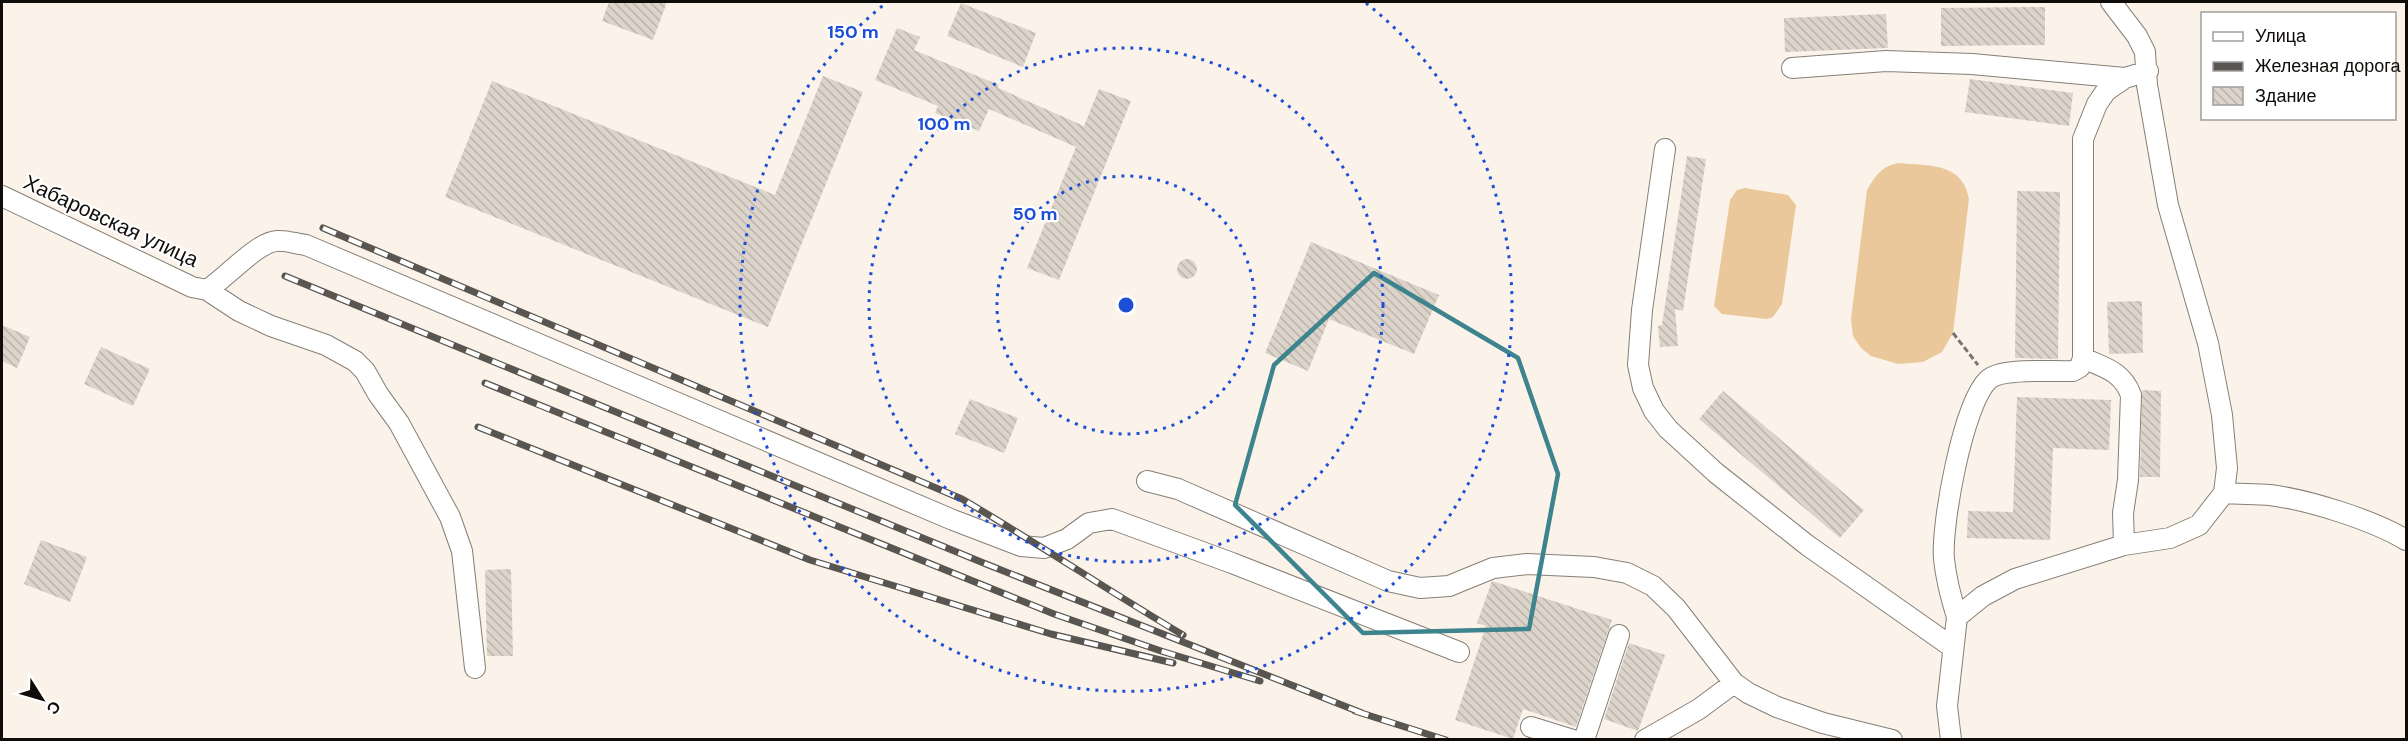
<svg xmlns="http://www.w3.org/2000/svg" width="2408" height="741" font-family="'DM Sans',sans-serif">
	<style>
		.grass { fill: #eac89b }
		.building { fill: url(#building-back-hatch) }
		.lines { fill: none; stroke-linecap: round; stroke-linejoin: round }
		.minor-casing { stroke: #867f76; stroke-width: 22 }
		.path { stroke: #79746e; stroke-width: 3; stroke-dasharray: 6 3; stroke-linecap: butt }
		.minor { stroke: #fff; stroke-width: 20 }
		.rail-casing { stroke: #595550; stroke-width: 7 }
		.rail { stroke: #fff; stroke-width: 4.5; stroke-dasharray: 14; stroke-linecap: butt }
		.marked { fill: none; stroke: #3d848e; stroke-width: 4.5; stroke-linejoin: round }
		.ring { fill: none; stroke: #1d4ed8; stroke-width: 3; stroke-dasharray: 3 6 }
		.labels { text-anchor: middle; dominant-baseline: central; stroke-width: 4.5; stroke-linejoin: round; paint-order: stroke }
		.street-label { font-size: 21px; fill: #0f0c09; stroke: #fff }
		.centre { fill: #1d4ed8; stroke: #fff; stroke-width: 3 }
		.ring-label { font-size: 18px; text-anchor: middle; font-weight: bold; fill: #1d4ed8; stroke: #fff; stroke-width: 4.5; stroke-linejoin: round; paint-order: stroke }
	</style>
	<defs>
		<pattern id="building-back-hatch" width="6" height="6" patternUnits="userSpaceOnUse" patternTransform="scale(1.5)"><rect width="6" height="6" fill="#dcd4ca"/><path d="M-1 5l2 2M0 0l6 6M5-1l2 2" fill="none" stroke="#bcb5ac"/></pattern>
	</defs>
	<rect width="100%" height="100%" fill="#fbf3e9"/>
	<path class="grass" d="M1898 163C1928 166 1963 162 1969 199L1953 333 1942 352 1923 362 1898 364 1871 356 1861 348 1853 336 1851 319 1867 190C1875 176 1882 166 1898 163Z
		M1745 188 1788 195 1796 205 1782 304 1773 317 1767 319 1722 314 1714 306 1730 200 1737 190Z"/>
	<path class="building" d="M609 2H667L653 40 602 21Z
		M961 3 1036 33 1023 67 947 36Z
		M2045 7V45L1941 46V8Z
		M1886 14 1888 48 1785 52 1784 18Z
		M897 28 920 37 914 50 999 85 998 88 1084 126 1099 89 1131 101 1059 280 1027 268 1076 147 989 109 979 131 935 113 938 106 875 80Z
		M823 76 863 92 768 327 445 197 492 81 775 195Z
		M1970 79 2073 93 2069 126 1965 112Z
		M1687 156 1706 159 1683 311 1675 309 1678 346 1660 347 1658 326 1662 325Z
		M2017 191 2060 192 2058 359 2015 358Z
		M1311 242 1439 295 1414 354 1329 319 1308 371 1265 353Z
		M1177 269a10 10 0 1 1 20 0a10 10 0 1 1-20 0Z
		M2142 301 2143 353 2109 354 2107 302Z
		M2 325 30 337 17 368 2 361Z
		M101 347 150 369 133 406 84 384Z
		M2142 390 2161 391 2160 477H2140Z
		M1723 391 1864 510 1840 538 1699 419Z
		M2017 397 2111 400 2109 450 2053 448 2050 540 1967 538 1968 511 2013 512Z
		M970 399 1018 418 1004 453 955 434Z
		M41 540 87 557 70 602 24 584Z
		M511 569 513 656H487L485 570Z
		M1492 581 1612 620 1576 727 1523 709 1513 739 1455 720 1486 626 1477 623Z
		M1629 643 1665 655 1638 731 1604 719Z"/>
	<g class="lines">
		<defs>
			<path id="minor" d="M1792 68 1886 61 1972 64 2125 78
				M1665 149 1642 310 1638 365 1643 388 1654 411 1668 429 1716 473 1807 545 1952 647
				M2 196 192 287 207 290C226 278 257 242 277 241 286 240 297 244 306 245L953 520 1021 546 1044 548 1067 539 1089 523 1112 519 1232 563 1459 652
				M207 290 239 311 271 326 326 345 355 361 365 371 378 394 399 423 450 517 462 551 475 668
				M2083 358C2105 368 2122 371 2131 395L2128 480 2123 513 2124 545
				M1147 481 1178 489 1388 581 1420 588 1449 586 1493 568 1527 564 1594 567 1627 573 1653 586 1676 608 1734 683 1748 693 1777 707 1823 723 1892 740
				M2224 493C2239 494 2255 494 2270 495 2309 500 2373 520 2406 540
				M1957 617C1951 598 1946 579 1944 559 1941 525 1963 404 1988 380 2001 367 2053 372 2073 371L2080 367 2083 358V139L2097 104 2106 91 2125 78 2148 71
				M1531 727 1573 740
				M1584 740 1619 635
				M1645 740 1699 709 1734 683
				M1951 740 1947 706 1957 617 1983 596 2015 579 2124 545 2170 538 2199 525 2224 493 2227 468 2222 415 2208 343 2168 205 2147 85 2145 52 2137 36 2111 2"/>
		</defs>
		<use href="#minor" class="minor-casing"/>
		<path class="path" d="M1953 333 1978 365"/>
		<use href="#minor" class="minor"/>
		<defs>
			<path id="rail" d="M323 228 962 499C1037 543 1109 591 1183 635
				M285 276 986 564 1362 713
				M485 383 1054 614 1161 651 1260 681
				M478 427 810 560 1051 634 1173 663
				M1355 711 1446 740"/>
		</defs>
		<use href="#rail" class="rail-casing"/>
		<use href="#rail" class="rail"/>
	</g>
	<path class="marked" d="M1374 273 1518 358 1558 474 1529 629 1363 633 1235 505 1274 365Z"/>
	<g class="ring">
		<circle cx="1126" cy="305" r="129"/>
		<circle cx="1126" cy="305" r="257"/>
		<path d="M1366 3A386 386 0 1 1 886 3"/>
	</g>
	<g class="labels">
		<g class="street-label">
			<text transform="translate(111 221) rotate(25)">Хабаровская улица</text>
		</g>
	</g>
	<circle cx="1126" cy="305" r="9" class="centre"/>
	<g class="ring-label">
		<text x="853" y="38">150 m</text>
		<text x="944" y="130">100 m</text>
		<text x="1035" y="220">50 m</text>
	</g>
	<rect width="2408" height="741" fill="none" stroke="#0f0c09" stroke-width="6"/>
	<rect x="2201" y="12" width="195" height="108" fill="#ffffff" stroke="#9f9e9d" stroke-width="1.5"/>
	<rect x="2213" y="32" width="30" height="9" fill="#ffffff" stroke="#9f9e9d" stroke-width="1.5"/>
	<text x="2255" y="42" font-size="18" fill="#0f0c09">Улица</text>
	<rect x="2213" y="62" width="30" height="9" fill="#595550" stroke="#9f9e9d" stroke-width="1.5"/>
	<text x="2255" y="72" font-size="18" fill="#0f0c09">Железная дорога</text>
	<rect x="2213" y="87" width="30" height="18" fill="url(#building-back-hatch)" stroke="#9f9e9d" stroke-width="1.5"/>
	<text x="2255" y="102" font-size="18" fill="#0f0c09">Здание</text>
	<g transform="translate(42 699) rotate(127)" stroke="#ffffff" stroke-width="4.5" paint-order="stroke">
	<path d="M0-4.5L10 22L0 15L-10 22Z" fill="#0f0c09"/>
	<text y="-9" font-size="16" font-weight="bold" text-anchor="middle" fill="#0f0c09">С</text>
	</g>
</svg>
